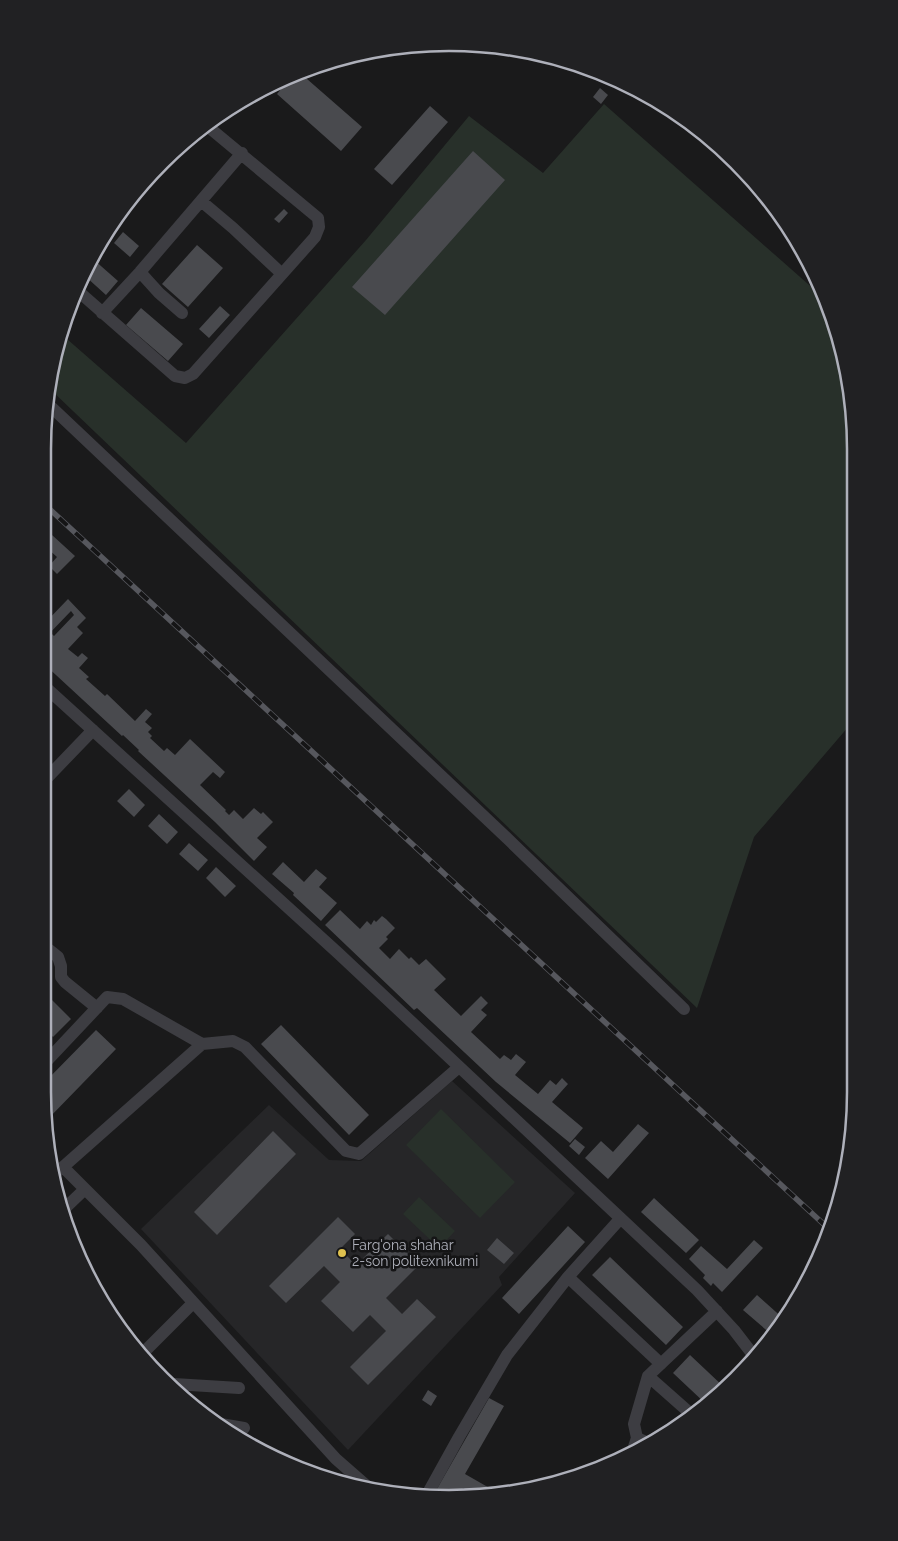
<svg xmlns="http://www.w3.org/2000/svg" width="898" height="1541" font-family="Raleway,sans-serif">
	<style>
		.built { fill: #262628 }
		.green { fill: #28302a }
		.building { fill: #494a4e; fill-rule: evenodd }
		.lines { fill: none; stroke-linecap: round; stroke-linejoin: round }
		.minor { stroke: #3d3d42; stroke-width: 12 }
		.rail-casing { stroke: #56575d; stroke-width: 5.5 }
		.rail { stroke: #151516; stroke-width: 4; stroke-dasharray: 11; stroke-linecap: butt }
		.poi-dot { fill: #dfc14f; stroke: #151516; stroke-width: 2 }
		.labels { text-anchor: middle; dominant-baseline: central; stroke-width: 5; stroke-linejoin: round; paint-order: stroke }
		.poi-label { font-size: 14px; fill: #aeb0ba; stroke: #151516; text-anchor: start }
		.rim { fill: none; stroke: #aeb0ba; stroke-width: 2.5 }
	</style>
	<rect width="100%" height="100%" fill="#1a1a1b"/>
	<path class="built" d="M452 1081 575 1193 499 1277 502 1285 348 1450 141 1229 269 1105 329 1160 361 1161Z"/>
	<path class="green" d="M604 104 825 299 834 319 855 422V719L754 837 697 1008 50 389 59 346 67 339 186 443 366 240 469 116 543 173Z
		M441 1109 515 1182 480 1218 406 1145Z
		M419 1197 455 1231 439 1248 403 1214Z"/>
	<path class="building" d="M299 72 362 127 341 151 277 94 281 89 274 84Z
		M600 88 608 95 601 104 593 97Z
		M430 106 448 122 392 185 374 169Z
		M473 151 505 180 385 315 352 287Z
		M284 209 288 213 279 223 274 219Z
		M123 232 139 246 130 257 114 243Z
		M197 245 223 268 188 307 162 284Z
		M93 259 118 281 106 295 85 276Z
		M74 299 79 303 64 319Z
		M220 306 230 315 209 338 199 329Z
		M141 308 183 344 168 361 126 325Z
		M52 535 75 556 57 574 49 566 57 557 47 548 43 552V536L47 540Z
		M68 599 86 618 77 627 83 633 68 649 78 657 82 653 88 658 79 668 89 677 86 679 105 696 107 694 135 721 146 709 152 714 145 722 152 728 148 732 152 736 150 738 164 751 167 748 175 755 190 739 225 772 220 778 213 772 200 785 226 810 225 811 229 815 234 810 243 819 254 808 261 814 263 812 273 822 257 838 267 847 254 861 215 822 138 751 139 750 123 735 122 736 43 663V625ZM71 611 74 615 54 636 51 633 46 639 45 638Z
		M43 748 52 757 43 766Z
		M129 789 145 805 134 817 117 801Z
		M159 814 178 832 167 844 148 826Z
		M189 843 208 860 198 871 179 854Z
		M283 862 304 882 316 869 327 878 319 887 337 903 321 921 293 895 294 893 272 874Z
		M216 867 236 886 225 897 206 878Z
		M340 910 360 929 367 921 371 925 374 920 376 922 382 916 386 919 395 928 386 937 388 939 379 948 390 959 399 949 409 959 411 957 419 965 426 959 446 979 434 990 461 1016 481 996 488 1003 481 1010 487 1015 471 1032 500 1059 504 1055 511 1060 516 1054 526 1062 515 1075 538 1094 550 1080 556 1085 562 1078 568 1084 552 1102 583 1128 570 1143 496 1082 417 1008 414 1010 325 925Z
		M43 991 71 1019 53 1037 43 1026Z
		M281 1025 369 1115 349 1135 261 1044Z
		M96 1030 116 1049 47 1120 43 1084Z
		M638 1124 649 1133 608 1179 585 1158 601 1141 613 1152Z
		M273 1131 296 1154 217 1235 194 1212Z
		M575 1139 585 1147 579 1155 569 1146Z
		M654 1198 699 1240 686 1253 641 1212Z
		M338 1217 355 1234 340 1249 356 1265 388 1234 419 1265 386 1298 402 1314 417 1299 436 1317 368 1385 350 1367 386 1331 370 1315 353 1332 321 1301 340 1282 324 1266 286 1303 269 1286Z
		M568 1226 585 1242 519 1314 502 1298Z
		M497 1238 514 1253 504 1264 487 1250Z
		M754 1240 763 1248 722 1292 713 1283 711 1286 703 1278 705 1275 689 1259 701 1246 727 1269Z
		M610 1257 683 1327 666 1345 592 1275Z
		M757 1295 785 1320 772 1335 743 1310Z
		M690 1355 725 1388 717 1398 706 1404 673 1373Z
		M428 1390 437 1396 431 1406 422 1400Z
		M489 1398 504 1406 465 1474 493 1490 491 1494 479 1497 463 1488 458 1496 434 1494Z"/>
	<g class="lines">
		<path class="minor" d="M201 201 233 228 282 274
			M140 272 159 293 182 313
			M78 291 175 376 185 378 193 374 315 237 319 227 318 218 206 125
			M102 313 140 272 242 153
			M47 403 510 841 684 1009
			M43 685 338 953 697 1290 734 1330 754 1356
			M43 782 93 730
			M43 945 58 957 61 966V977L65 982 97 1008
			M43 1065 107 997 123 999 202 1044
			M63 1167 202 1044 233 1041 245 1047 346 1151 359 1154 459 1067
			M56 1172 63 1167 141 1245 336 1459 368 1487
			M62 1211 85 1189
			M568 1277 661 1364
			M142 1354 193 1303
			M174 1384 239 1388
			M691 1414 648 1376 717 1311
			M215 1423 244 1428
			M637 1438 634 1424 648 1376
			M633 1450 637 1438 646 1442
			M428 1493 459 1437 507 1355 568 1277 620 1219"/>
		<defs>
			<path id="rail" d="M43 503 830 1230"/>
		</defs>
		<use href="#rail" class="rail-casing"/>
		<use href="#rail" class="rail"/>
	</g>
	<circle class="poi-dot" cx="342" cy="1253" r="5"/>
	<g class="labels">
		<g class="poi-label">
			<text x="352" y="1245">Farg'ona shahar<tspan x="352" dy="16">2-son politexnikumi</tspan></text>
		</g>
	</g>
	<path d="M0 0H898V1541H0ZM449 51H449A398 398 0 0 1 847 449V1092A398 398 0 0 1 449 1490H449A398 398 0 0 1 51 1092V449A398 398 0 0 1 449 51Z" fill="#212123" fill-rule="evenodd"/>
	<path class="rim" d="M449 51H449A398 398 0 0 1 847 449V1092A398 398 0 0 1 449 1490H449A398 398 0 0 1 51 1092V449A398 398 0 0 1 449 51Z"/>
</svg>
